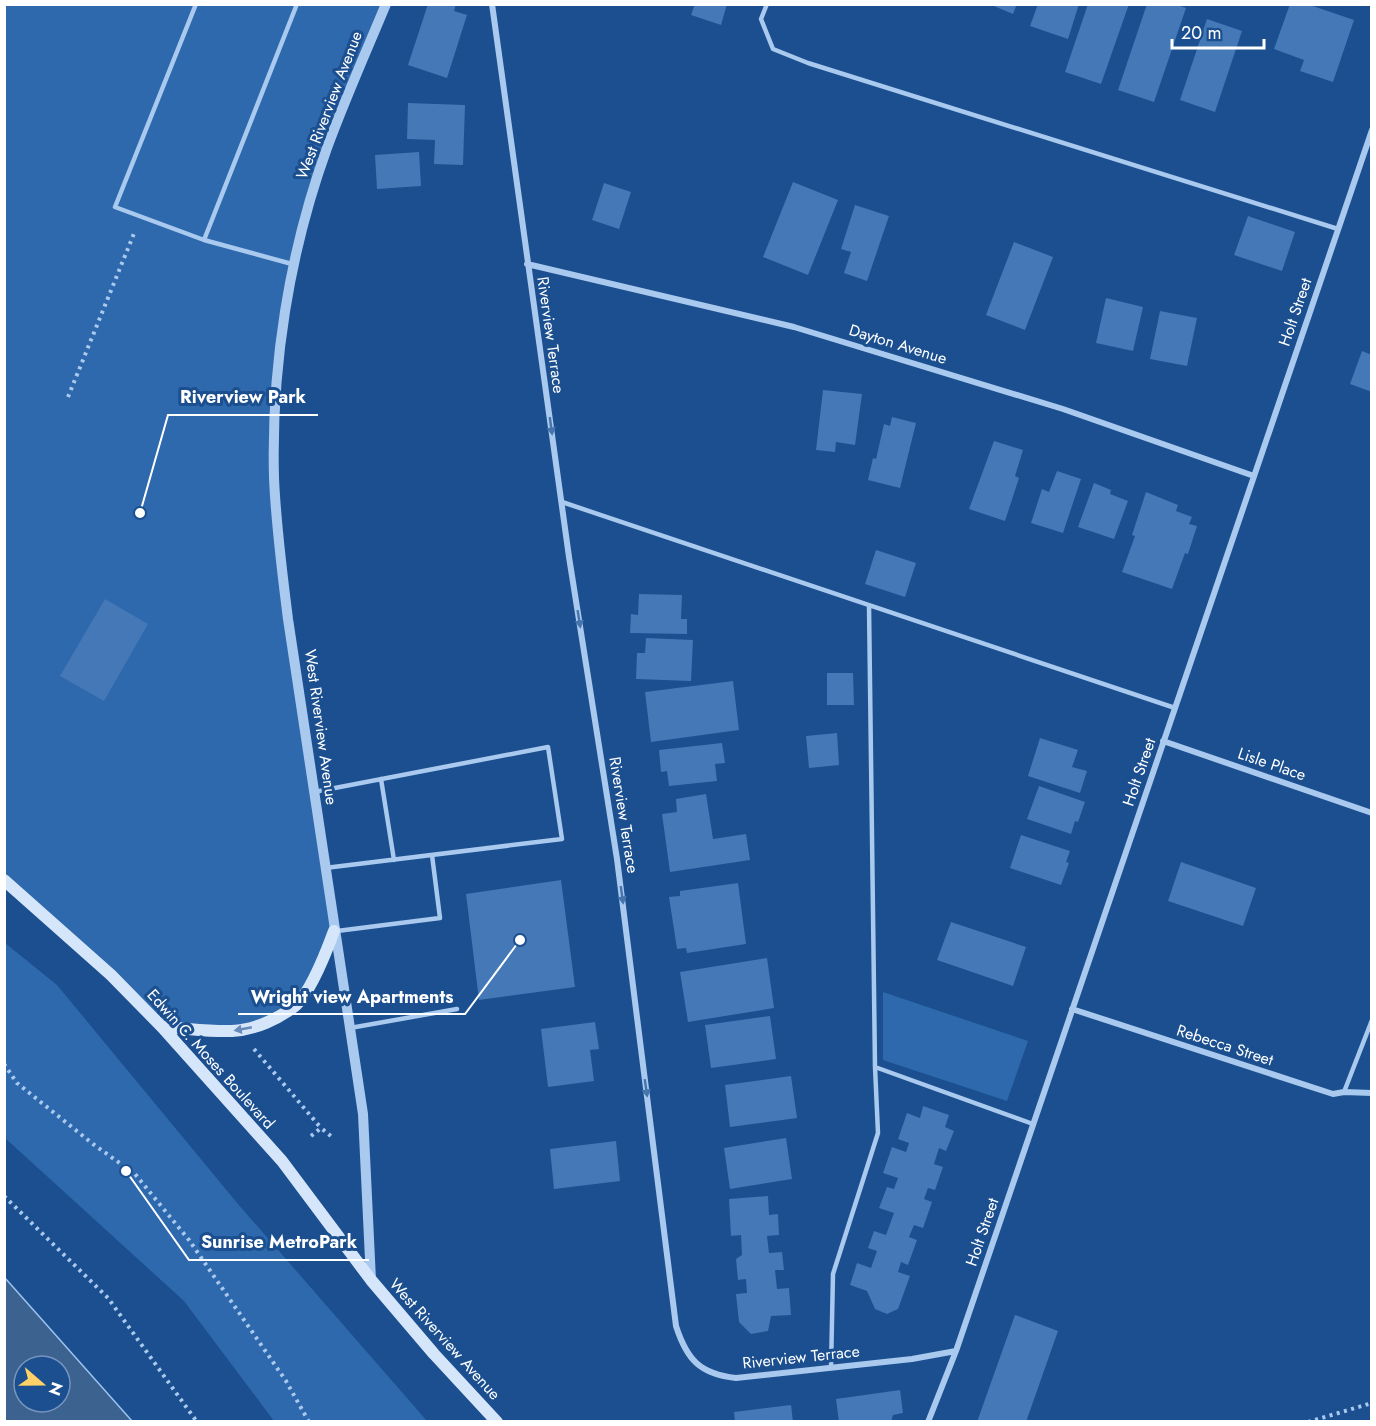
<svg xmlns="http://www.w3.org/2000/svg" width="1376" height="1426" font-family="Jost,sans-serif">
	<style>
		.green { fill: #2e69ad }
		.water { fill: #3c6290; stroke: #9cc4f0; stroke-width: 1.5; fill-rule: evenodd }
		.building { fill: #4478b7 }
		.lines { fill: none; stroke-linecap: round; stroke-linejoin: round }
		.path { stroke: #a9c9ee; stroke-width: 4; stroke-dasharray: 3 4.5; stroke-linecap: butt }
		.service { stroke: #a9c9ee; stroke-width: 4.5 }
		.minor { stroke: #a9c9ee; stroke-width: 6 }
		.tertiary { stroke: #a9c9ee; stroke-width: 10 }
		.secondary { stroke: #d6e6fa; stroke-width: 12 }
		.oneway { fill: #4674ac }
		.oneway2 { fill: #668bba }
		.labels { text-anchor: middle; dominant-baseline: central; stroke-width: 6; stroke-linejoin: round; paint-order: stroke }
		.street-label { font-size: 16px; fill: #fff; stroke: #1b4f8f }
		.leader { fill: none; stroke: #fff; stroke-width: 2 }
		.callout-dot { fill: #fff; stroke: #1b4f8f; stroke-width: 2 }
		.callout-label { font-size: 18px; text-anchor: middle; font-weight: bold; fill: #fff; stroke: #1b4f8f; stroke-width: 6; stroke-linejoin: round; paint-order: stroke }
	</style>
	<rect width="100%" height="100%" fill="#1b4f8f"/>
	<path class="green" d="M5 5H386L327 148 283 326 274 478 334 931 297 1004 255 1027H162L5 880Z
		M5 943 57 985 238 1204 427 1421H274L184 1301 5 1138Z
		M883 992 1028 1041 1007 1101 883 1060Z"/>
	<path class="water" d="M5 1278 132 1421H5ZM24 1366H60V1402H24Z"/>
	<path class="building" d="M428 4H456L454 11 467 15 447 78 408 65Z
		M695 4H727L721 25 691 15Z
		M989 4H1017L1013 14Z
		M1038 4H1079L1068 39 1030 26Z
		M1088 4H1129L1101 84 1065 72Z
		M1147 4H1175L1186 8 1154 102 1118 90Z
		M1290 4H1307L1354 20 1333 82 1300 71 1304 60 1274 49Z
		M1207 19 1242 31 1215 112 1180 100Z
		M408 103 465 105 463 165 434 164 435 140 407 139Z
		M419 152 421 186 377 189 375 155Z
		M793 182 838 200 808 275 763 257Z
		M604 183 631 192 619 229 592 220Z
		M855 205 889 216 867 281 844 273 851 252 841 249Z
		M1248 216 1295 232 1282 271 1234 255Z
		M1014 242 1053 257 1025 330 986 315Z
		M1106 298 1143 307 1133 351 1096 343Z
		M1160 311 1197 318 1187 366 1150 359Z
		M1362 351 1372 355V392L1350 384Z
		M823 390 862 394 855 445 836 442 835 452 816 450Z
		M892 417 916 423 900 488 868 480 873 458 876 459 884 424 890 426Z
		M994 441 1023 450 1015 476 1019 478 1005 521 969 509Z
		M1057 471 1081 479 1063 533 1031 523 1042 489 1049 492Z
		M1094 483 1111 490 1110 494 1128 501 1114 539 1078 527Z
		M1146 492 1178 505 1176 511 1192 517 1189 524 1197 526 1188 554 1185 553 1172 589 1122 572 1135 536 1132 535Z
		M876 550 916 563 905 597 865 584Z
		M639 594 682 595 681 619H687V634L630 633 631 614 638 615Z
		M105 599 148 624 104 701 60 676Z
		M646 638 693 640 691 681 636 679 637 653H645Z
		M827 673H853L854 705H827Z
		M733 681 739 730 651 742 645 692Z
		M837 733 839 765 809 768 806 736Z
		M1040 738 1078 750 1072 767 1087 771 1080 793 1028 776Z
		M722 743 725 763 715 764 717 781 669 786 667 771 661 772 659 750Z
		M1039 786 1085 802 1078 822 1075 821 1071 834 1027 819Z
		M706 794 713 839 746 834 750 860 670 872 662 814 677 812 676 799Z
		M1021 835 1070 851 1066 862 1069 863 1061 885 1010 868Z
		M1181 862 1256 888 1243 926 1168 901Z
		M561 880 575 987 479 1000 466 894Z
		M738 883 746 944 687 953 686 948 677 949 669 897 680 896V891Z
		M951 922 1026 947 1013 986 937 960Z
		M767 958 774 1008 688 1022 680 972Z
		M770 1016 776 1059 711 1068 705 1025Z
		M595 1022 599 1049 590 1050 594 1081 548 1087 541 1029Z
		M791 1076 797 1118 730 1127 725 1085Z
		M923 1106 949 1115 945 1127 954 1131 946 1151 939 1148 934 1164 943 1167 935 1190 928 1188 924 1199 932 1202 923 1228 914 1225 909 1237 917 1240 908 1265 901 1262 898 1272 910 1276 898 1309 887 1314 875 1309 867 1291 850 1285 857 1263 871 1268 877 1251 868 1248 874 1231 886 1235 894 1213 879 1208 887 1187 894 1189 898 1178 883 1173 892 1147 906 1152 909 1143 898 1139 907 1113 920 1118Z
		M786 1138 792 1179 730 1189 724 1148Z
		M616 1141 620 1181 554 1189 550 1149Z
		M768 1196 769 1215 778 1214 779 1235 767 1236 769 1253 782 1252 784 1270H775L777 1289 789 1288 791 1315 771 1316 768 1331 751 1334 739 1322 736 1294 747 1293 746 1279 738 1280 736 1259 742 1255 741 1235 731 1236 729 1199Z
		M1015 1315 1058 1331 1026 1422H977Z
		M900 1390 903 1413 893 1415 891 1422H839L836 1399Z
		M791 1405 793 1422H735L734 1412Z"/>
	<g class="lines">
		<path class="path" d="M68 397 135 231
			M254 1049 321 1128
			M4 1064 17 1083 93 1144 135 1174 189 1240 286 1381 309 1422
			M311 1136 321 1128 332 1137
			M4 1196 108 1298 197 1422
			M1308 1422 1372 1403"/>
		<path class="service" d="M196 4 115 207 204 240 292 264
			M767 4 761 19 773 49 808 63 1338 229
			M204 240 297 4
			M562 502 1175 708
			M381 779 394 860
			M314 792 548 747 562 839 325 868
			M337 931 440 918 432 855
			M350 1028 457 1009
			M875 1067 1033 1124
			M1344 1092 1372 1020
			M831 1368 833 1274 878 1133 875 1067 869 605"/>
		<path class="minor" d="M492 4 569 557 617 859 676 1326C687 1360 700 1374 736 1378L912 1359 956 1351
			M527 264 794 327 1063 409 1254 476
			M1163 741 1372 813
			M1072 1009 1333 1094 1344 1092 1372 1093
			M928 1422 956 1351 1372 130"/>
		<path class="tertiary" d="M371 1280 363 1114 288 619C282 572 276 525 274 478 271 367 289 253 327 148 345 99 366 52 386 4"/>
		<path class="secondary" d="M4 880 111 975 162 1027 282 1161 371 1280 434 1354 497 1422
			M162 1027C185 1028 209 1032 232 1031 254 1030 279 1019 296 1005 311 991 327 950 334 931"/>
	</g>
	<defs><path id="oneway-solid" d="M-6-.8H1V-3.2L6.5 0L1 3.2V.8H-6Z" transform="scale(1.5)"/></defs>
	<g class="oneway">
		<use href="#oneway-solid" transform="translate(551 426) rotate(82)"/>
		<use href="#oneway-solid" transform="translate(579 619) rotate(81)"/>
		<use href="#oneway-solid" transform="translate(622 895) rotate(82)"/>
		<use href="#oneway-solid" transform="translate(646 1088) rotate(82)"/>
	</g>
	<use class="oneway2" href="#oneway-solid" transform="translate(243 1029) rotate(169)"/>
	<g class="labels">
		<g class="street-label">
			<text transform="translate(329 105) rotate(-69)">West Riverview Avenue</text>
			<text transform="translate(1295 312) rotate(-71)">Holt Street</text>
			<text transform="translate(551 335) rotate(82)">Riverview Terrace</text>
			<text transform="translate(898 344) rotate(17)">Dayton Avenue</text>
			<text transform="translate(321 727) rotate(82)">West Riverview Avenue</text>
			<text transform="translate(1272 764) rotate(19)">Lisle Place</text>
			<text transform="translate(1139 772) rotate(-71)">Holt Street</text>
			<text transform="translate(624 815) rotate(81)">Riverview Terrace</text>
			<text transform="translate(1225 1045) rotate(18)">Rebecca Street</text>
			<text transform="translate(211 1059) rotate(48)">Edwin C. Moses Boulevard</text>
			<text transform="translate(982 1232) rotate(-71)">Holt Street</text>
			<text transform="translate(445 1339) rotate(48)">West Riverview Avenue</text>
			<text transform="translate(801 1357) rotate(-6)">Riverview Terrace</text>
		</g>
	</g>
	<path class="leader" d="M140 513L168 415H318M520 940L465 1014H238M126 1171L189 1260H369"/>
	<g class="callout-dot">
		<circle cx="140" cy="513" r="6"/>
		<circle cx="520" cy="940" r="6"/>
		<circle cx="126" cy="1171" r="6"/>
	</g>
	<g class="callout-label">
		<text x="243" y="403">Riverview Park</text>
		<text x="352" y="1003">Wright view Apartments</text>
		<text x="279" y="1248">Sunrise MetroPark</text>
	</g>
	<rect width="1376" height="1426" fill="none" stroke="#ffffff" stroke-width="12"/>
	<g transform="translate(42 1384) rotate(110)"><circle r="28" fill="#1b4f8f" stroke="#7695bc" stroke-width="1.5"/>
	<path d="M0-4.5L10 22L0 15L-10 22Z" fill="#ffd166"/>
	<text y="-9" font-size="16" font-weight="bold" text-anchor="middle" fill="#ffffff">N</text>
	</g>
	<path d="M1172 39v9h92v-9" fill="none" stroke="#ffffff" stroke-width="3"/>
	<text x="1181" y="39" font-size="18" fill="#ffffff" stroke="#1b4f8f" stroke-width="4.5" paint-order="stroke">20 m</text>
</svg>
